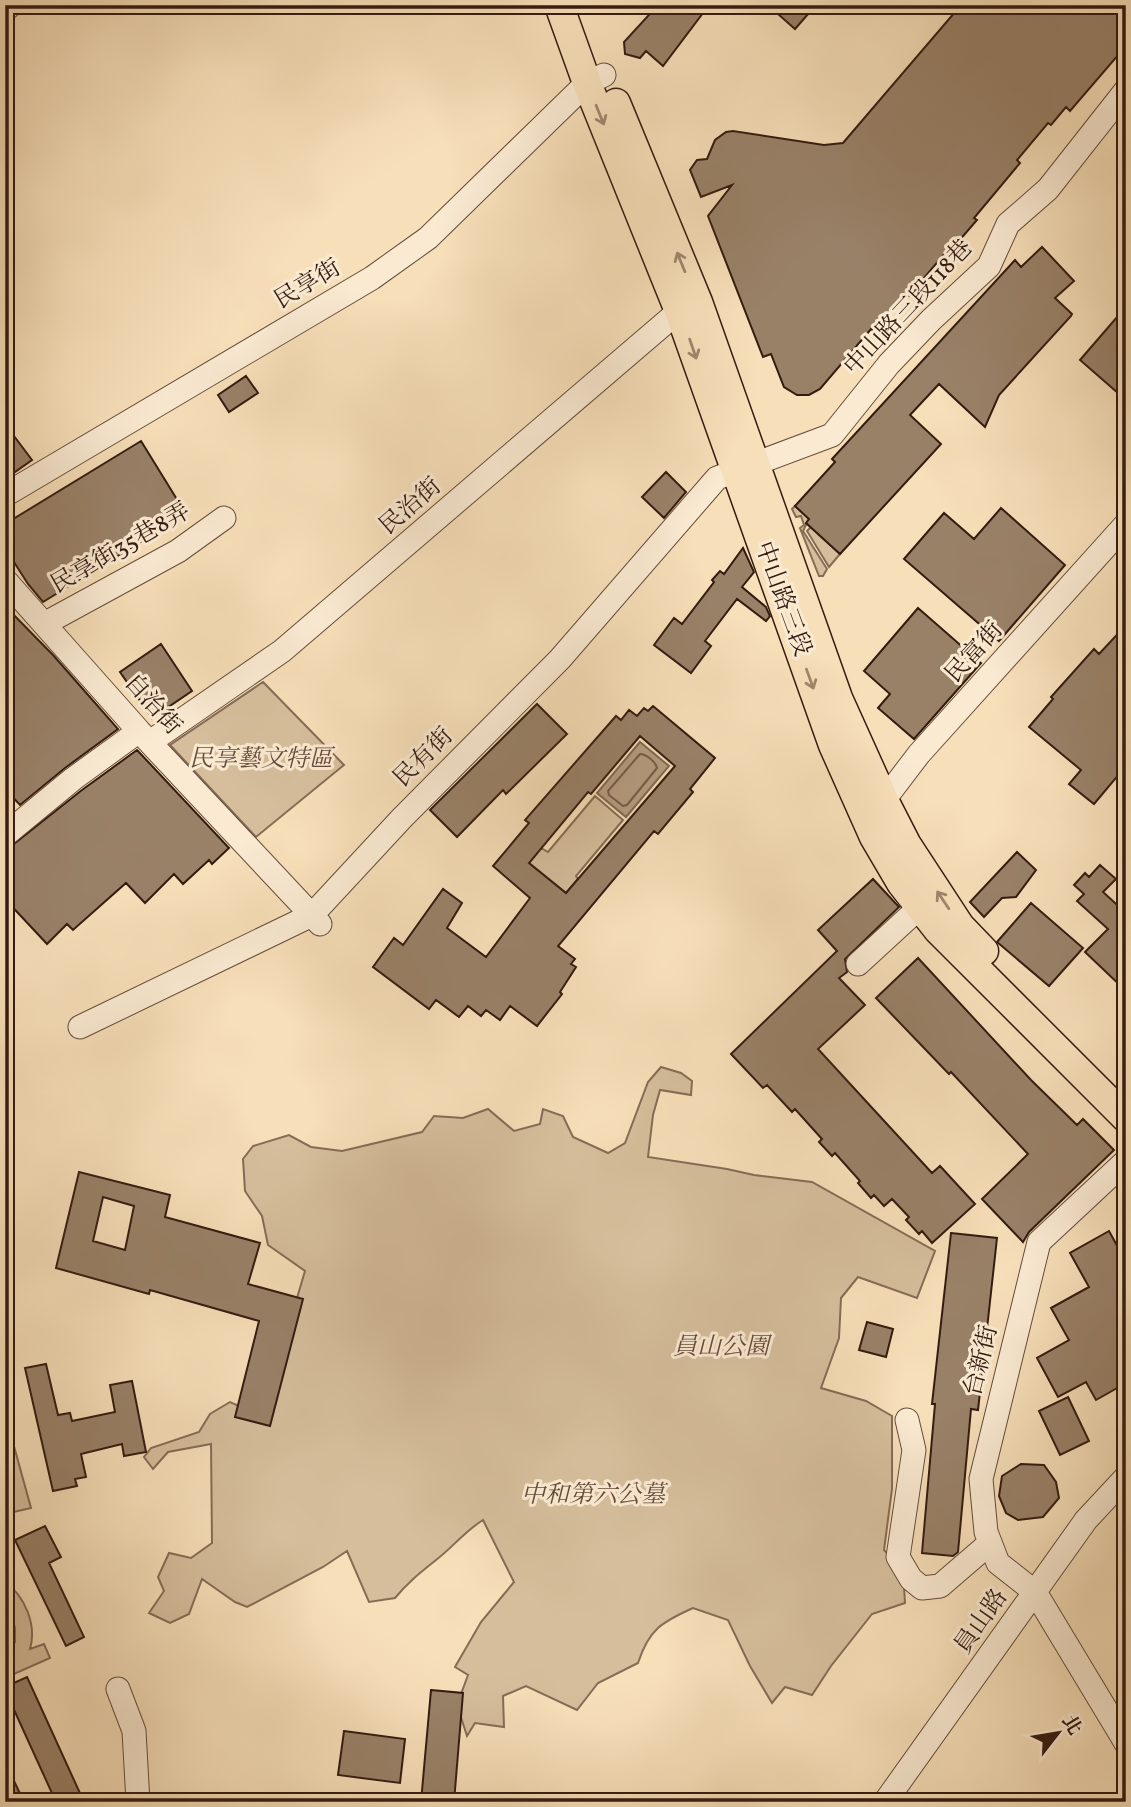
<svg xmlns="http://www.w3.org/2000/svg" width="1131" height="1807" font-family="Vollkorn,'Noto Serif TC',serif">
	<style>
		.green { fill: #d6be9c; stroke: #856c56; stroke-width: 2 }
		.water { fill: #b59c80; stroke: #816853; stroke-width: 2 }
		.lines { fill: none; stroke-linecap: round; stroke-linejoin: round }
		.shore { stroke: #745c48; stroke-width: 2 }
		.building { fill: #998168; stroke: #341b10; stroke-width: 2; fill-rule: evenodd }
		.minor-casing { stroke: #654c3a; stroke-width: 25 }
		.major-casing { stroke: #341b10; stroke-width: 31 }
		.minor { stroke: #faead2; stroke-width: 23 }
		.major { stroke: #f7dfb9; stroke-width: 28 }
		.oneway { stroke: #9f876d }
		.labels { text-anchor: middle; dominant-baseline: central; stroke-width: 6; stroke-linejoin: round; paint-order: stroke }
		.street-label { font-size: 24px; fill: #341b10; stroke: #faead2 }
		.park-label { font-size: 24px; font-style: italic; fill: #654c3a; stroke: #faead2 }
	</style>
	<rect width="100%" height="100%" fill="#f7dfb9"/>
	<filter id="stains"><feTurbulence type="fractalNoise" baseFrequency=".00286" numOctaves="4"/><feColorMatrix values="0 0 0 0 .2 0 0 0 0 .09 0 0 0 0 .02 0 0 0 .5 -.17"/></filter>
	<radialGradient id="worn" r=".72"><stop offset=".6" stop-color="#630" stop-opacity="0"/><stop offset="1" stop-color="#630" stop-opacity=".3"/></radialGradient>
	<path class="green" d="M795 506 809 519 803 531 827 569 823 576H819L800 528 804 525 801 516 796 517 792 509Z
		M811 527 840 554 829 567 807 531Z
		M263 682 344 765 256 837 170 745Z
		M595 796 623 820 576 876 578 879 566 893 529 863 541 848 548 852Z
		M661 1067 681 1073 692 1081 691 1095 660 1090 653 1115 648 1157 727 1169 754 1175 812 1182 935 1251 917 1298 858 1277 841 1298 839 1338 821 1388 866 1401 892 1416V1489L884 1550 903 1571 905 1603 872 1614 831 1666 812 1695 785 1687 772 1703 750 1666 728 1620 693 1608C662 1622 649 1629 638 1663L598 1683 577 1710 526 1686 503 1696 504 1727 475 1723 467 1736 457 1705 468 1675 455 1667 481 1622 514 1582 483 1520C465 1531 453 1547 436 1560 421 1572 408 1582 395 1598L369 1602 347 1551 323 1567 247 1607 235 1602 202 1579 189 1614 170 1623 149 1613 164 1591 158 1577 169 1553 191 1558 212 1543 211 1444 168 1452 153 1469 144 1457 151 1448 199 1432 210 1414 230 1402 262 1416 305 1271 268 1245 262 1216 245 1191 243 1159 253 1146 289 1135 311 1147 342 1151 422 1132 434 1116 463 1118 488 1109 514 1131 540 1124 543 1109 563 1116 573 1137 608 1153 625 1143 648 1082Z
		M12 1439 31 1508 5 1514V1441Z
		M5 1582C25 1596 37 1625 30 1649L44 1644 50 1658 5 1678V1659L15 1642V1628L10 1611 5 1604Z"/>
	<path class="water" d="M640 742 669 766 626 817 597 793Z"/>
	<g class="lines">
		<path class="shore" d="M640 754C646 754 656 762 657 768L627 805 623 806 609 795 608 791Z"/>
	</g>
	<path class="building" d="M658 5H709L663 66 646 51 640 58 625 54 624 42Z
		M787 5H816L795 29 779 15Z
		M961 5H1126V46L1070 111 1066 107 1051 125 1048 123 1017 160 1020 163 974 218 977 220 958 242 956 240 909 296 906 294 874 331 871 329 820 389 809 395H797L784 387 771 354 763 357 708 216 732 185 701 197 690 170 697 160 707 159 715 140 726 132 733 131 824 145 843 143Z
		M1042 247 1074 281 1055 298 1072 314 1071 316 999 395 985 427 939 384 910 415 941 444 840 554 806 523 809 519 795 506 835 462 832 459 1015 260 1021 267Z
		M1118 316 1126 323V400L1080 360Z
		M246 376 258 393 229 412 218 395Z
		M5 424 32 460 5 479Z
		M141 441 186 514 43 602 28 584 5 548V524Z
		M666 472 686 492 664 518 642 497Z
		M1001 508 1065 565 999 641 904 559 944 513 974 539Z
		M743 548 754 572 742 587 766 607 770 616 766 621 737 599 705 641 711 646 691 673 654 645 674 618 682 624 714 582 712 580 720 571 724 574Z
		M5 606 53 655 118 729 65 768 20 805 5 789Z
		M918 608 981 663 914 739 878 708 890 694 864 671Z
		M1126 625V766L1094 804 1069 784 1081 770 1029 727 1053 699 1051 697 1094 649 1099 654Z
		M161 644 192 691 152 718 120 672Z
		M537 704 567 734 506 794 503 790 457 837 430 810Z
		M653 706 715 758 690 789 693 792 658 834 654 831 558 946 575 959 571 964 576 967 560 992 562 994 537 1026 510 1006 500 1020 486 1010 481 1016 468 1006 459 1017 436 1000 429 1009 373 967 394 938 403 945 443 889 462 903 447 928 486 957 530 898 493 866 529 823 525 820 616 716 621 720 629 710 637 716 644 708 648 711ZM640 736 675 766 566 893 529 863 588 792 591 794Z
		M137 750 229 848 212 864 209 860 183 884 174 874 145 903 126 883 73 930 67 924 47 944 5 899V851L82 790Z
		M1017 852 1036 870 1016 897 1002 898 984 917 970 902Z
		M1100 865 1116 879 1103 892 1126 913V991L1085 952 1108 929 1077 901 1084 894 1074 885 1085 873 1089 877Z
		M873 879 899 907 845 959 847 972 839 978 865 1005 818 1049 932 1173 940 1166 975 1204 932 1243 922 1231 919 1234 906 1220 909 1217 892 1199 884 1206 874 1195 871 1198 858 1183 860 1181 835 1153 832 1156 819 1142 822 1139 795 1109 792 1112 767 1085 763 1088 731 1054 837 951 818 930Z
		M1031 903 1083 948 1049 986 997 942Z
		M918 958 1031 1080 1077 1125 1083 1119 1114 1150 1029 1232 1023 1242 982 1199 1028 1154 951 1072 949 1074 876 998Z
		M79 1172 170 1195 165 1217 260 1243 248 1284 303 1299 270 1426 235 1417 259 1321 150 1290 149 1294 56 1268ZM103 1197 134 1206 125 1250 93 1241Z
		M1109 1231 1126 1262V1383L1096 1400 1086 1382 1058 1397 1037 1358 1069 1340 1051 1308 1089 1287 1070 1253Z
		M951 1233 997 1238 978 1410 971 1409 958 1552 953 1556 922 1553 935 1404H932Z
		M867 1322 893 1329 886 1357 859 1350Z
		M46 1364 58 1415 70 1413 72 1421 115 1412 110 1385 132 1381 146 1452 124 1456 122 1444 81 1454 86 1477 75 1479 77 1486 53 1491 25 1368Z
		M1068 1397 1089 1441 1060 1455 1039 1411Z
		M1021 1464 1044 1465 1056 1482 1059 1498 1043 1517 1018 1520 1006 1513 999 1496 1002 1476Z
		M45 1526 61 1557 49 1563 84 1637 66 1646 15 1540Z
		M27 1677 84 1802H56L5 1690V1687Z
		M431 1690 463 1693 454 1802H421Z
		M344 1731 405 1739 400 1783 338 1775Z
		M5 1762 24 1802H5Z"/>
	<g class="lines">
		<defs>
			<path id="minor" d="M5 10 11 5
				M5 495 372 278 428 238 587 83 604 75
				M5 580 139 731 320 924
				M44 624 178 551 224 518
				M150 742 282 651 679 311 692 305
				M870 807 884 800 919 754 1126 524
				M5 835 73 779 139 731
				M858 964 920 907
				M80 1027 312 915 402 818 560 659 717 478 832 435 889 364 931 320 989 266 1008 224 1048 189 1126 90
				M1126 1161 1039 1242 981 1479 986 1532 998 1563 1035 1592 1126 1743
				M907 1420 914 1450 898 1557 911 1579 922 1588 940 1586 990 1543
				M118 1689 134 1731 138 1802
				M885 1802 1086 1520 1126 1477"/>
			<path id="major" d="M559 5 587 83 679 311 833 745 874 837 901 883 938 930 1126 1118
				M616 103 698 302 838 698 884 800 907 845 960 926 984 951"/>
		</defs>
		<use href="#minor" class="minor-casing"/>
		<use href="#major" class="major-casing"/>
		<use href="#minor" class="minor"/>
		<use href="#major" class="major"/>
	</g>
	<defs><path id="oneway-shaft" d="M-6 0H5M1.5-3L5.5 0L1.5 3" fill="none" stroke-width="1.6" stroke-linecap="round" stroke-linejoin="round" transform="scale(1.75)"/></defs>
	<g class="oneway">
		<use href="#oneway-shaft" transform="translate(600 115) rotate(68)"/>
		<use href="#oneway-shaft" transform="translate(681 262) rotate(-112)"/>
		<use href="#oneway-shaft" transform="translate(693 349) rotate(71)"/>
		<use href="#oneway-shaft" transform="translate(810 679) rotate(70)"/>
		<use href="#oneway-shaft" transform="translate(943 900) rotate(-124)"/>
	</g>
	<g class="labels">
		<g class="street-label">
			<text transform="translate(308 285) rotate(-31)">民享街</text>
			<text transform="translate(909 308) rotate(-47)">中山路三段118巷</text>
			<text transform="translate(411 507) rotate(-41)">民治街</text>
			<text transform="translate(121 549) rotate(-30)">民享街35巷8弄</text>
			<text transform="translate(782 599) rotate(70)">中山路三段</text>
			<text transform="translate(975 653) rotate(-48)">民富街</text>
			<text transform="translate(152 705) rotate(48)">自治街</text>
			<text transform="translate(424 758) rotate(-45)">民有街</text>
			<text transform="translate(982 1361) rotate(-76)">台新街</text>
			<text transform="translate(982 1622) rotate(-55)">員山路</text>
		</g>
		<g class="park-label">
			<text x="261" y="760">民享藝文特區</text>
			<text x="721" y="1348">員山公園</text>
			<text x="593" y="1496">中和第六公墓</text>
		</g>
	</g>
	<rect width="1131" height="1807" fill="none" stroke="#f7dfb9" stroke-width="28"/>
	<rect x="7" y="7" width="1117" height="1793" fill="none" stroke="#341b10" stroke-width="3.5"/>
	<rect x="14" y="14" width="1103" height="1779" fill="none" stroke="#341b10" stroke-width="2"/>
	<g transform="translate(1058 1733) rotate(59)" stroke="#faead2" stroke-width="5" paint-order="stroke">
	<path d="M0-5L12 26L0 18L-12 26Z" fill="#341b10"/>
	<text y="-10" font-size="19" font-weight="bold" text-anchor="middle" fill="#341b10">北</text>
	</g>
	<rect width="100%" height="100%" filter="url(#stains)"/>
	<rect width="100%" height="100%" fill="url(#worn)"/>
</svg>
